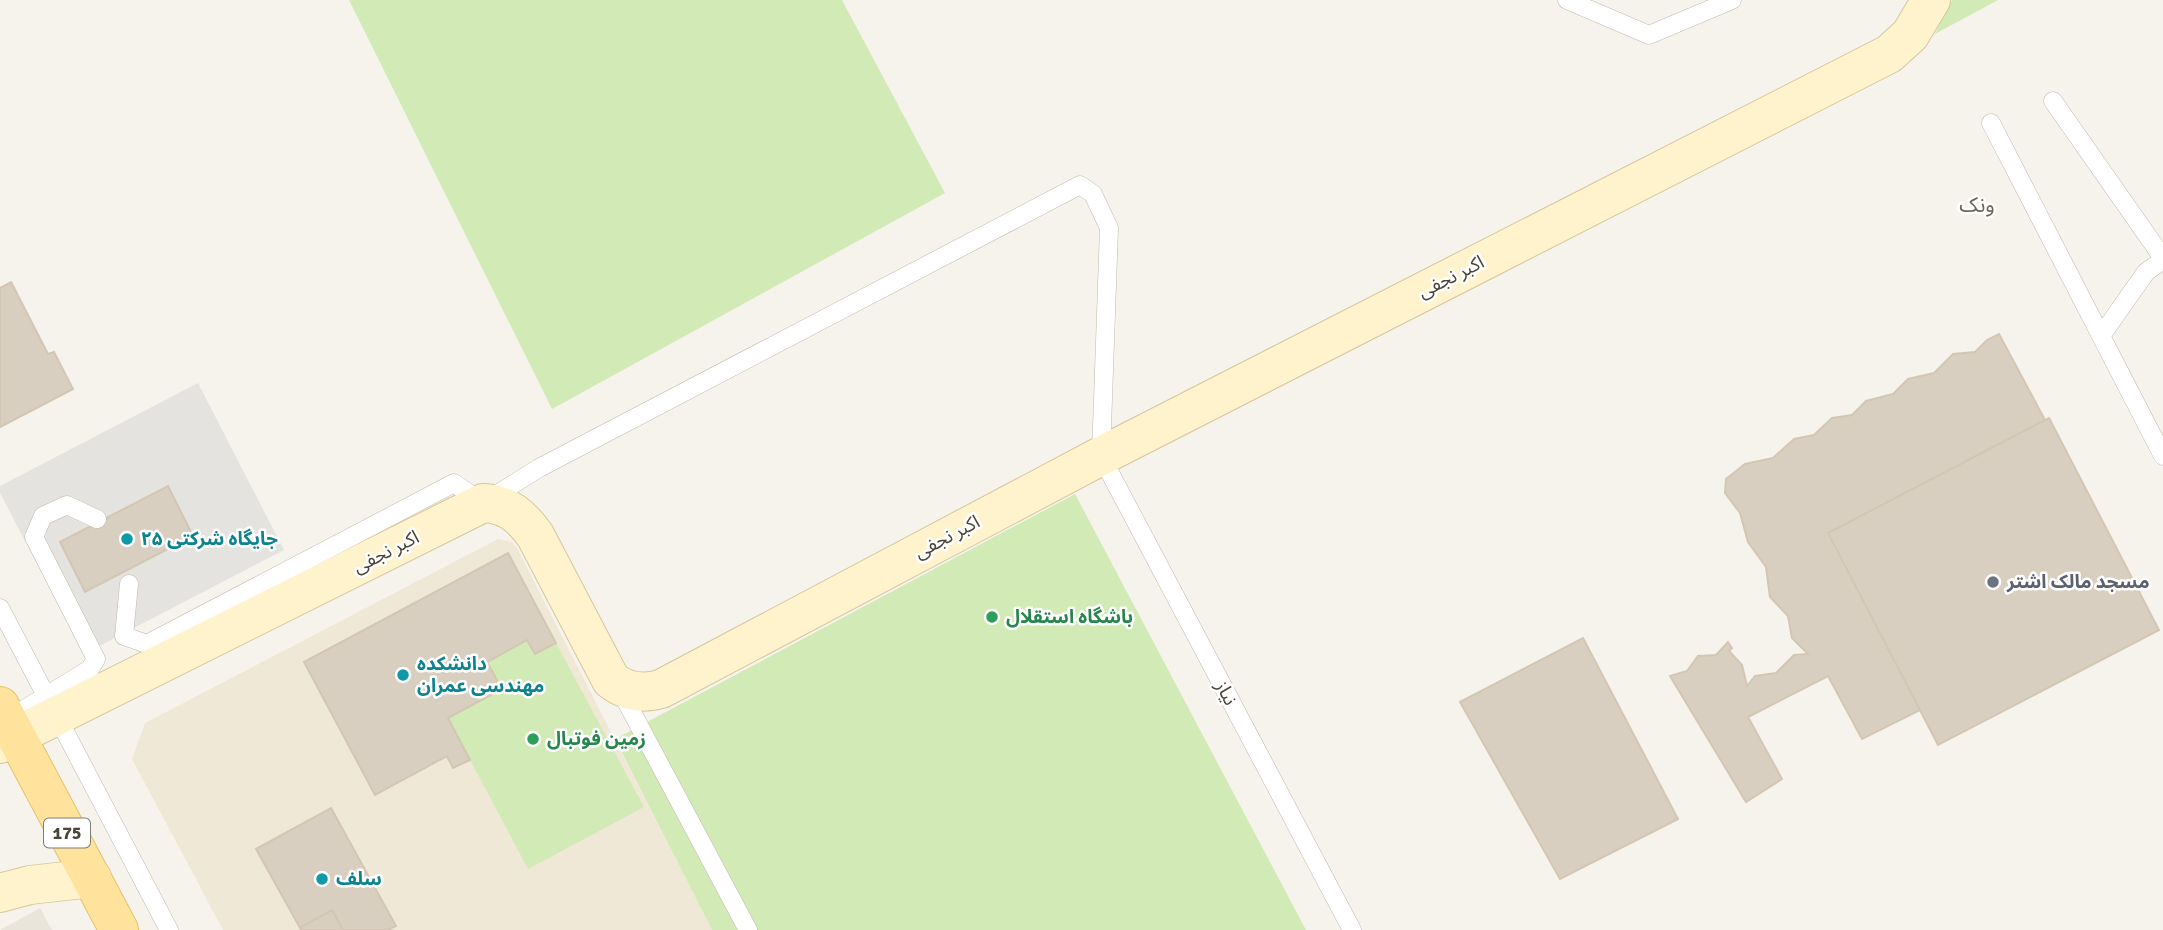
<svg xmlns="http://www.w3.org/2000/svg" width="2163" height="930" font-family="Signika,'Noto Sans Arabic',sans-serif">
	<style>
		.residential { fill: #eae5da }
		.education { fill: #efe8d6 }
		.green { fill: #d2eab5 }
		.parking { fill: #e5e3e0 }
		.building { fill: #d8cfc1; stroke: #d3c7b4; stroke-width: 2 }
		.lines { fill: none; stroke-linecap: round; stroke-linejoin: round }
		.service-casing { stroke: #c2bbae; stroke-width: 19 }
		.secondary-casing { stroke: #d6c79b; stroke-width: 40 }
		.primary-casing { stroke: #e6c16a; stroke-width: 40 }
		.service { stroke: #fff; stroke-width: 18 }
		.secondary { stroke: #fff3cd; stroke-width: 38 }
		.primary { stroke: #ffe39c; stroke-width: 38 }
		.culture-dot { fill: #0f9aa8; stroke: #fff; stroke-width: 2.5 }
		.worship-dot { fill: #6b7280; stroke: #fff; stroke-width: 2.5 }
		.leisure-dot { fill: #2e9e5b; stroke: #fff; stroke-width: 2.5 }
		.labels { text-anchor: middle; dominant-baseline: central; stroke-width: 5; stroke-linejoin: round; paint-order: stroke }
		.shield { fill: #fff; stroke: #817c74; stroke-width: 2 }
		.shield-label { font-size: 18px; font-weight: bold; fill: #4b4439 }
		.street-label { font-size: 19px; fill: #4b4439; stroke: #fff }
		.culture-label { font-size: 19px; font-weight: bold; fill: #0d838f; stroke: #fff; text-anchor: start }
		.worship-label { font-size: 19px; font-weight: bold; fill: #5b616d; stroke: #fff; text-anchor: start }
		.leisure-label { font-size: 19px; font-weight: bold; fill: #27864d; stroke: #fff; text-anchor: start }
		.neighbourhood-label { font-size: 21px; fill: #6e6250; stroke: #fff }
	</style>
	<rect width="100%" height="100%" fill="#f6f3ec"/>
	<path class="residential" d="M40 908 52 930H0Z"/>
	<path class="education" d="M498 539 512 542 517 548 712 930H223L132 759 145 723Z"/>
	<path class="green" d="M349 0H842L945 193 552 409Z
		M1952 0H1998L1935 34Z
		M1075 494 1306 930H712L615 739Z
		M527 640 535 654 556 643 644 807 528 869 448 718 502 689 487 662Z"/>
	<path class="parking" d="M198 383 284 550 84 654 0 493V486Z"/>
	<path class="building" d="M11 282 48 354 54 352 73 389 0 427V288Z
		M1999 334 2045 420 1828 533 1920 710 1862 739 1828 676 1748 717 1782 779 1746 802 1670 676 1687 671 1698 656 1716 655 1728 642 1732 648 1729 651 1742 665 1747 686 1755 676 1776 673 1794 655 1808 654 1792 638 1788 616 1770 597 1766 567 1748 542 1740 513 1725 493 1726 479 1745 464 1773 458 1794 439 1814 435 1832 418 1852 415 1866 401 1893 394 1908 379 1934 373 1953 354 1975 352 1987 340Z
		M2049 418 2159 630 1938 745 1828 533Z
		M168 486 193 536 85 592 60 542Z
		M508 553 556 643 535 654 527 640 487 662 502 689 448 718 470 760 453 768 447 756 375 795 304 662Z
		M1583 638 1678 819 1560 879 1460 702Z
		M331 808 396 926 388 930H343L332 910 300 928 256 849Z
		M332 910 343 930H301L300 928Z"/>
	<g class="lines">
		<defs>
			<path id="service" d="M1567 0 1649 35 1732 0
				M2053 101 2163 258
				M1991 123 2163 456
				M2101 336 2146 272 2163 260
				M129 584 124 636 147 644 454 483 483 503 539 468 1080 185 1093 194 1109 228 1101 456 1352 930
				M0 608 169 930
				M619 688 748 930
				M5 721 90 669 96 659 34 537 43 516 67 505 97 519"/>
			<path id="secondary" d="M0 744 483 503C508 504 521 516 535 535L611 680C626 692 643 694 661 689L1101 456 1889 54 1910 35 1931 0
				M0 893 30 885 92 878"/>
			<path id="primary" d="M0 706 119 930"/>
		</defs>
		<use href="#service" class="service-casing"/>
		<use href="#secondary" class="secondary-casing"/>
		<use href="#primary" class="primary-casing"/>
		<use href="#service" class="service"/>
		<use href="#secondary" class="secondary"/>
		<use href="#primary" class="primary"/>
	</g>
	<g class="culture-dot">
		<circle cx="127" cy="539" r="7"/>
		<circle cx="403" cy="675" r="7"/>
		<circle cx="322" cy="879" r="7"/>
	</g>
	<circle class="worship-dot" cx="1993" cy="582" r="7"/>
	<g class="leisure-dot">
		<circle cx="992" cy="617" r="7"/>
		<circle cx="533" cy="739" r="7"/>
	</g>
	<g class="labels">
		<rect class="shield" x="44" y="818.5" width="46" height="29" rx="5"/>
		<g class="shield-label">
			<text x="67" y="833">175</text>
		</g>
		<g class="street-label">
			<text transform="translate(1451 277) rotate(-27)">اکبر نجفی</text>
			<text transform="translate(947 537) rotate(-28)">اکبر نجفی</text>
			<text transform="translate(386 552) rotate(-27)">اکبر نجفی</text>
			<text transform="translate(1226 693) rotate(62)">نیاز</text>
		</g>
		<g class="culture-label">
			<text x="141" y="539">جایگاه شرکتی ۲۵</text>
			<text x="417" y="664">دانشکده<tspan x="417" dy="22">مهندسی عمران</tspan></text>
			<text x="336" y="879">سلف</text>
		</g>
		<g class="worship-label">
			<text x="2007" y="582">مسجد مالک اشتر</text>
		</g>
		<g class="leisure-label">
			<text x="1006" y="617">باشگاه استقلال</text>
			<text x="547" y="739">زمین فوتبال</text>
		</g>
		<g class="neighbourhood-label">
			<text x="1977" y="205">ونک</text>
		</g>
	</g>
</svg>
